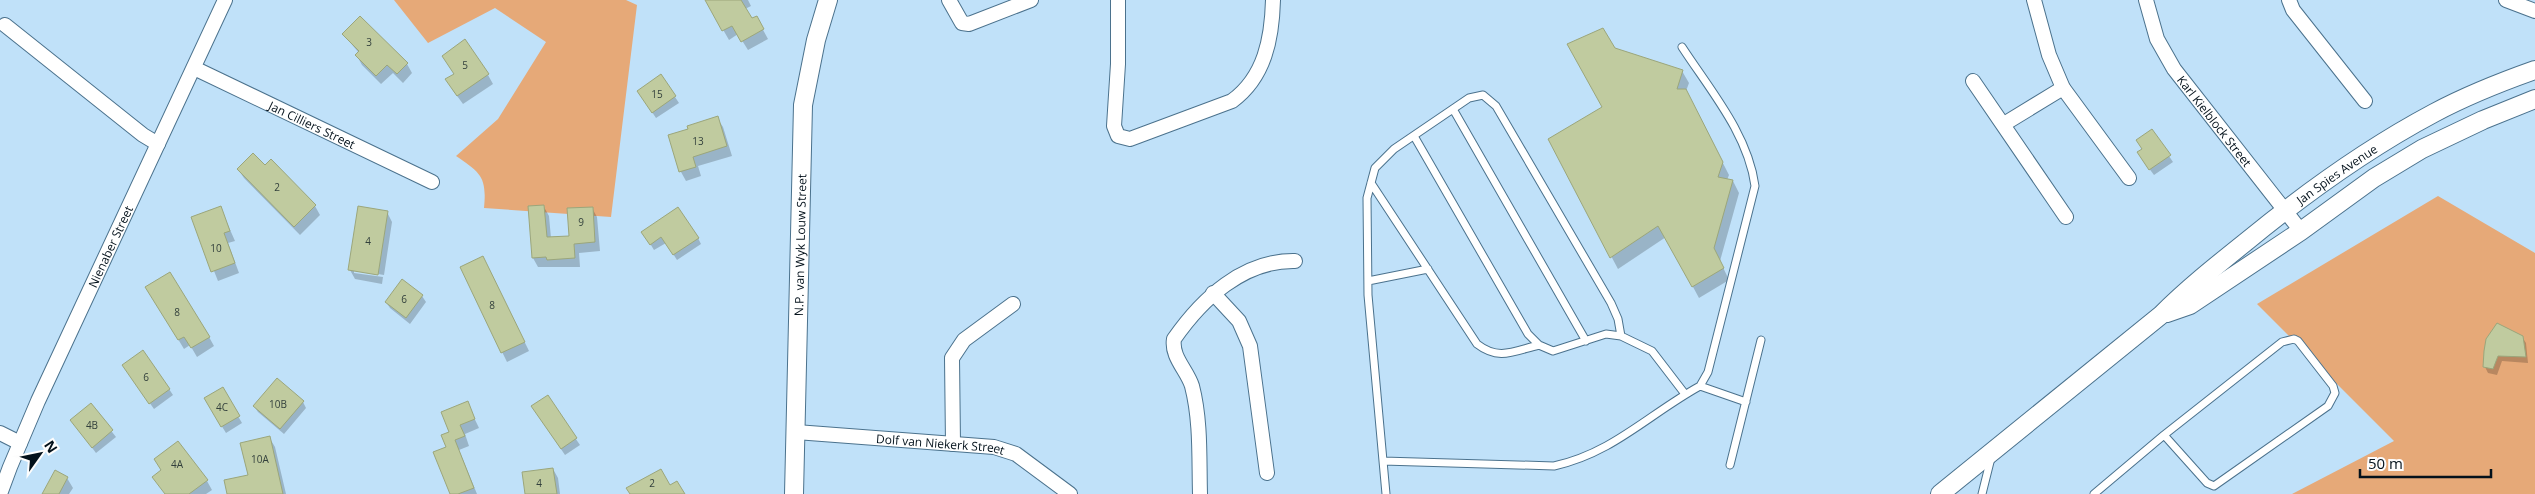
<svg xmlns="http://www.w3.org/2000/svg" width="2535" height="494" font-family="'Open Sans',sans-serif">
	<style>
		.green { fill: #e6a978 }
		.shadow { fill: #0003 }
		.building { fill: #c0cb9f; stroke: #9ba67b }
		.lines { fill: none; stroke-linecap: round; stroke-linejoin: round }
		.service-casing { stroke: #4b728d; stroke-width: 9 }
		.minor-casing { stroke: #4b728d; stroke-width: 16 }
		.tertiary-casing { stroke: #4b728d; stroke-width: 20 }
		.service { stroke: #fff; stroke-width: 7 }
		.minor { stroke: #fff; stroke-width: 14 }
		.tertiary { stroke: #fff; stroke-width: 18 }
		.labels { text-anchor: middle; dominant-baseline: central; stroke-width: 4; stroke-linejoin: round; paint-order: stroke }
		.number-label { font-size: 10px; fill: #32403c }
		.street-label { font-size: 12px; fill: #03111b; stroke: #fdfdfd }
	</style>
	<rect width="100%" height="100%" fill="#c0e1f9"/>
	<path class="green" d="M394 0H626L637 5 611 217 484 208C487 177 481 173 456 156L498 119 546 42 495 8 428 43Z
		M2438 196 2535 253V494H2292L2394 441 2257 304Z"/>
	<path class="shadow" d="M706 0H748L751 6 745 9 751 20 756 17 768 39 748 50 738 34 729 40Z
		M343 34 407 64 412 73 403 83 393 73 381 84 362 65 357 56 359 53Z
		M1614 49 1682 71 1689 83 1686 91 1729 175 1727 180 1733 181 1739 193 1720 261 1729 280 1699 298 1666 237 1618 269 1549 139 1603 108Z
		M488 75 493 84 463 104 452 89Z
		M661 76 679 103 656 118 642 97Z
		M717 118 723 127 732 156 698 166 701 176 686 181 681 172 670 136Z
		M2152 131 2173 162 2154 175 2142 159 2143 150Z
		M265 167 315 206 320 215 300 235 244 178 238 169Z
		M220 207 235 241 228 243 239 273 218 281 193 218Z
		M544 207 549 216 551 238 571 237 592 208 597 217 600 251 579 253 580 267H538L533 258 529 208Z
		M387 212 392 222 384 275 354 270V273L383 277 382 284 355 279 350 270Z
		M643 232 698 238 701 244 677 260 666 243 654 250Z
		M488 267 529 351 507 362 461 268Z
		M152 296 209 337 214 346 197 357 190 345 184 349Z
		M422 296 426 302 410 324 390 308 386 302Z
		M2522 337 2526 343 2528 363 2502 361 2497 375 2488 373 2485 367Z
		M127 371 169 389 173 395 154 409Z
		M222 389 242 423 226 433 205 399Z
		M547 397 580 445 565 455 536 412Z
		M303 402 306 408 284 434 258 412 254 406Z
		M467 403 479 428 465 434 469 446 459 450 477 494H451L448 447 451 433Z
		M91 405 116 437 96 453 72 421Z
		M269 437 275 447 286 494H228L249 476Z
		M553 469 558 478 560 494H526Z
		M55 472 67 478 73 488 69 494H43Z
		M207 481 212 490 206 494H165Z"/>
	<path class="building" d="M705 0H741L752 18 757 16 764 29 741 42 732 26 722 31Z
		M360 16 408 63 397 74 387 65 376 76 355 55 359 51 342 34Z
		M1603 28 1615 48 1683 70 1677 89H1686L1723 162 1718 177 1733 180 1714 248 1724 268 1692 287 1658 226 1610 258 1548 139 1602 107 1567 44Z
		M465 39 489 74 457 96 445 79 454 74 442 56Z
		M661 74 676 96 652 113 637 91Z
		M718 116 727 146 693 157 696 167 679 172 668 135 688 129 687 126Z
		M2152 129 2171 155 2149 170 2137 152 2142 149 2136 140Z
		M253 153 265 165 271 159 316 205 294 227 237 169Z
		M544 205 547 237 569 236 567 208 593 207 595 242 574 244 575 258 547 260 546 257 532 258 528 206Z
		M221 206 230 231 224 233 235 263 211 272 191 217Z
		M358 206 388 211 378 275 348 270Z
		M678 207 699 238 673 255 661 237 650 245 641 232Z
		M483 256 525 342 501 353 460 267Z
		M170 272 210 337 191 348 184 337 178 340 145 287Z
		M402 279 423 295 406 318 385 302Z
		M2497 323 2523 336 2526 357 2498 356 2493 369 2483 367 2484 351 2486 339Z
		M143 350 170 389 149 404 122 365Z
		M277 378 304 401 280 429 253 406Z
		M223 387 240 416 221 427 204 398Z
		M548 395 577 438 561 449 531 406Z
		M468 401 475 419 460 425 465 436 455 440 474 488 458 494H450L433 452 446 447 441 435 449 432 441 412Z
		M91 403 113 430 92 448 70 420Z
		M270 436 283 494H227L224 480 248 475 240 443Z
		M178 441 208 480 189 494H165L152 477 161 470 154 459Z
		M553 468 557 494H525L522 472Z
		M661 469 670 485 677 481 685 494H630L626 488Z
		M55 470 68 477 59 494H42Z"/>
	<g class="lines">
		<defs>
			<path id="service" d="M1453 109 1586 341
				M1414 136 1528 334 1539 345 1553 351 1606 334 1621 336 1652 351 1685 394
				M1371 183 1477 344C1499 361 1514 351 1539 345
				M1368 281 1428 269
				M1700 386 1746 402
				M1383 461 1554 466C1613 453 1649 414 1700 386L1708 372 1755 186C1748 134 1710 90 1682 47
				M1730 465 1761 340
				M1386 494 1368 295 1367 198 1375 168 1394 149 1469 98 1483 95 1496 106 1611 303 1618 319 1621 336
				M1982 494 1991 458
				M2094 494 2164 435 2282 342 2294 339 2298 341 2333 386 2335 393 2328 406 2214 486 2207 483 2164 435"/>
			<g id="minor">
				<path d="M949 0 962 23 969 24 1031 0"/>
				<path d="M1118 0V64L1114 126 1118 136 1130 139 1232 101C1265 77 1272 38 1273 0"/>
				<path d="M2034 0 2049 55 2063 88 2129 178"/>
				<path id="s1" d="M2146 0 2157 39 2174 69 2301 231"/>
				<path d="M2289 0 2293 10 2365 101"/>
				<path d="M2506 0 2535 11"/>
				<path d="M5 25 143 135 158 144"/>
				<path id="s2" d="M194 68 432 182"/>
				<path d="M1973 81 2066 217"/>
				<path d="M2004 124 2063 88"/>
				<path d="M1213 293 1239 321 1250 346 1267 473"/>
				<path id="s3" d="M796 432 994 447 1016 454 1070 494"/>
				<path d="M0 433 20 443"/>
				<path d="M953 444 952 358 964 340 1013 304"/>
				<path id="s4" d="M0 494 10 467 38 401 225 0"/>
				<path d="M1200 494C1199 458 1201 421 1192 386 1187 370 1171 357 1174 339 1202 299 1243 260 1295 261"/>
			</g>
			<g id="tertiary">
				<path d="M2167 313 2190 305 2301 231 2374 178 2422 149 2483 120 2535 99"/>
				<path id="s5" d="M794 494 803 105 816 40 828 0"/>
				<path id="s6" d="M1940 494 2161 315C2188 288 2217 265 2247 241 2303 195 2370 147 2434 113 2466 96 2501 82 2535 70"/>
			</g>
		</defs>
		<use href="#service" class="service-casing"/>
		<use href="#minor" class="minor-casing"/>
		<use href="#tertiary" class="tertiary-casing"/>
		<use href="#service" class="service"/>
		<use href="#minor" class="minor"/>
		<use href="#tertiary" class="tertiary"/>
	</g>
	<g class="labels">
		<g class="number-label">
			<text x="369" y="42">3</text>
			<text x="465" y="65">5</text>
			<text x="657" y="94">15</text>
			<text x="698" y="141">13</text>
			<text x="277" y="187">2</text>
			<text x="581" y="222">9</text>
			<text x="368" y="241">4</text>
			<text x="216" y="248">10</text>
			<text x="404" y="299">6</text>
			<text x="492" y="305">8</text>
			<text x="177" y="312">8</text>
			<text x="146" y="377">6</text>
			<text x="278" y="404">10B</text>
			<text x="222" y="407">4C</text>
			<text x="92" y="425">4B</text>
			<text x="260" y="459">10A</text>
			<text x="177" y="464">4A</text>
			<text x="539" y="483">4</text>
			<text x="652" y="483">2</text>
		</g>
		<g class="street-label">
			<text stroke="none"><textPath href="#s1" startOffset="141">Karl Kielblock Street</textPath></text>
			<text stroke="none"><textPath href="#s2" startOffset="131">Jan Cilliers Street</textPath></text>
			<text stroke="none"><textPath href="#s6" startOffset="510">Jan Spies Avenue</textPath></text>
			<text stroke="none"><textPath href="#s4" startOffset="271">Nienaber Street</textPath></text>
			<text stroke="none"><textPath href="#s5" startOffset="249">N.P. van Wyk Louw Street</textPath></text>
			<text stroke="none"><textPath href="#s3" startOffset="145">Dolf van Niekerk Street</textPath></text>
		</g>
	</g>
	<g transform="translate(40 454) rotate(57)" stroke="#fdfdfd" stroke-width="4" paint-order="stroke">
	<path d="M0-4L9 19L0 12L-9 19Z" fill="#03111b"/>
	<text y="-8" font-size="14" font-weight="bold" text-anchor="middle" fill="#03111b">N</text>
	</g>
	<path d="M2360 469v8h131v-8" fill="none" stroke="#03111b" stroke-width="2.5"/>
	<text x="2368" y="469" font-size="15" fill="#03111b" stroke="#fdfdfd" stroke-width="4" paint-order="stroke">50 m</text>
</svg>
